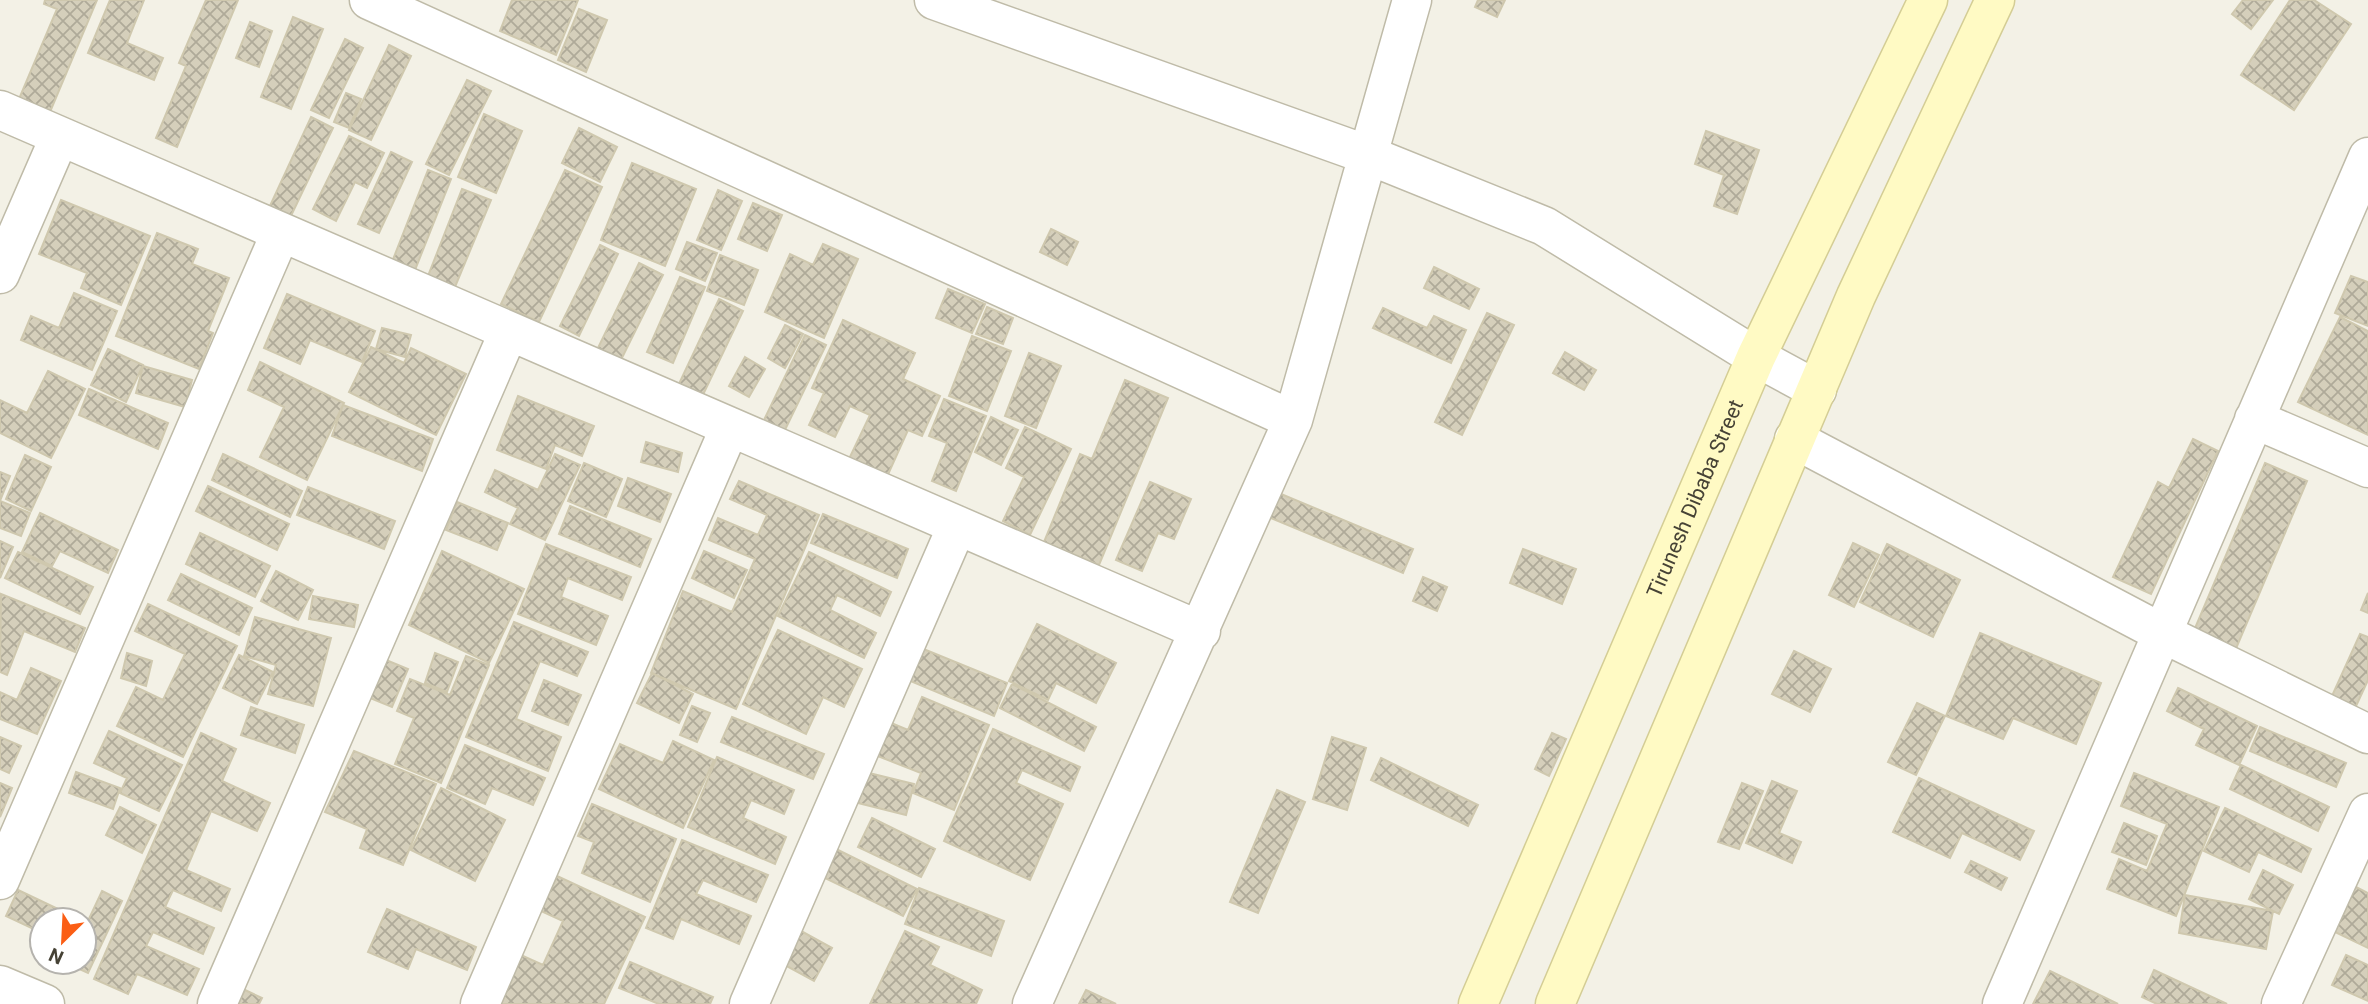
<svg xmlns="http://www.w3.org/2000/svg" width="2368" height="1004" font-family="Roboto,sans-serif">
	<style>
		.building { fill: url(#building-cross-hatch); stroke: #cfc8ae; stroke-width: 2 }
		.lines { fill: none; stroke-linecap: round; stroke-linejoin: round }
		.street-casing { stroke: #bfbba8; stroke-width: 41 }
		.secondary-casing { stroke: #d4cd95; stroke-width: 41 }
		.street { stroke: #fff; stroke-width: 38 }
		.secondary { stroke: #fffac4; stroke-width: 38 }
		.labels { text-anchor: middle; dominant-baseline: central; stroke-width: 7; stroke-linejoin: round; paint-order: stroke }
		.street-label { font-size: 21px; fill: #464235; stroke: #fff }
	</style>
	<defs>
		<pattern id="building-cross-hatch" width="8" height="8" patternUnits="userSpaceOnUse" patternTransform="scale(1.75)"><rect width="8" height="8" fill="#d5cfbb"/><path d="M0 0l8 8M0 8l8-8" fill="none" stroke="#afaa99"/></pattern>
	</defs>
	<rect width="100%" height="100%" fill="#f3f1e6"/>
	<path class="building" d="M45 0H97L50 112 19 99 57 9 44 4Z
		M110 0H144L127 43 163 58 154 80 88 53Z
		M206 0H238L177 147 156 138 186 66 179 63Z
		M512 0H578L556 55 500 31Z
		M1478 0H1505L1497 17 1475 7Z
		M2243 0H2273L2251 29 2232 14Z
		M2290 0H2314L2351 24 2294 110 2241 75Z
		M579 9 607 20 586 72 558 60Z
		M293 17 323 29 291 109 261 97Z
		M250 22 272 31 259 67 236 58Z
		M345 39 363 48 329 118 311 110Z
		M389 45 411 56 371 140 349 130Z
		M467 80 491 91 449 175 426 164Z
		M346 93 361 99 349 128 334 122Z
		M484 114 522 131 496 193 458 177Z
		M311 117 333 128 290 218 269 208Z
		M579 128 617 147 600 182 562 163Z
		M1706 131 1759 150 1737 214 1714 206 1724 175 1695 164Z
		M349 136 384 153 367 188 355 182 336 221 313 209Z
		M391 152 412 162 379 233 358 224Z
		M632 163 696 189 665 266 601 240Z
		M428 170 451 179 415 270 392 262Z
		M565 170 602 187 539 322 501 304Z
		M462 189 491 200 455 287 428 276Z
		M718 190 742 201 721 250 697 240Z
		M61 200 150 236 121 305 81 288 87 273 39 254Z
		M753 203 782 215 767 251 738 239Z
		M1051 229 1078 242 1067 265 1040 252Z
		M157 233 198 249 192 264 229 278 208 331 213 333 199 369 116 336Z
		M687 242 717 253 705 281 676 269Z
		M823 244 858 259 824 338 765 312 790 254 813 265Z
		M600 245 618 254 579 336 560 326Z
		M720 255 758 270 744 305 707 291Z
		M639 263 663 275 620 362 597 350Z
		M1434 267 1479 289 1469 309 1424 288Z
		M2351 276 2368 282V326L2335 313Z
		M680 277 705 287 673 363 647 352Z
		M948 289 985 304 972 333 936 318Z
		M74 293 117 311 92 370 21 340 31 316 59 328Z
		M287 294 375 331 362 362 310 340 300 364 264 348Z
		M719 299 743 311 701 399 677 388Z
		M987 307 1013 318 1003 344 976 334Z
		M1383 308 1427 328 1434 316 1466 330 1451 363 1373 328Z
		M1487 313 1514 325 1462 435 1435 422Z
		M2340 317 2368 331V435L2298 402Z
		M843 320 915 353 903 379 940 396 922 436 908 430 886 479 848 461 870 415 850 406 835 437 809 425 824 393 812 388Z
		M785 325 803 334 785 368 768 358Z
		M382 328 411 335 405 357 376 349Z
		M805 335 826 345 784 432 763 422Z
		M972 336 1011 351 987 411 949 396Z
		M371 347 404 363 411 348 466 374 436 435 349 392Z
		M108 349 143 365 126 402 91 385Z
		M1565 352 1596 370 1584 390 1553 373Z
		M1029 353 1061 366 1036 428 1005 416Z
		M745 357 765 369 749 397 729 386Z
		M260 362 344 403 307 480 260 457 284 407 248 390Z
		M143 366 192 380 185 407 136 393Z
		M48 371 85 389 51 458 0 433V400L27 413Z
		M1125 380 1168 398 1099 565 1044 542 1080 454 1092 459Z
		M89 389 168 423 158 449 79 415Z
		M518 396 594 426 582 456 555 445 546 469 497 450Z
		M944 399 986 416 956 491 932 481 947 443 929 436Z
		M343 405 433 439 422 471 332 436Z
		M991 417 1018 430 1001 465 975 452Z
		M1025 427 1071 449 1030 535 1003 521 1024 477 1006 468Z
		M2193 439 2218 451 2151 594 2113 577 2158 482 2169 488Z
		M646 442 682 453 678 472 641 462Z
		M223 454 302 491 290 517 212 480Z
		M555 454 580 465 545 540 510 524 518 508 485 492 495 470 538 490Z
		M25 455 51 467 31 511 6 499Z
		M584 463 622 479 606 517 568 501Z
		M2265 463 2307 481 2232 658 2190 640Z
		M0 472 10 476 0 501 30 513 21 536 0 528Z
		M628 478 671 494 660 522 618 506Z
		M739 481 819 515 736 709 651 673 683 591 732 612 755 559 709 540 718 518 758 535 767 515 730 499Z
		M1150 482 1191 499 1174 539 1158 533 1142 571 1116 560Z
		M208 486 289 524 277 550 196 511Z
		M308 487 395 521 384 549 297 515Z
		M1269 489 1413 549 1403 573 1259 513Z
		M457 502 508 523 497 550 446 530Z
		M570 506 651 539 640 567 559 534Z
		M40 513 118 550 108 573 60 551 52 566 22 552Z
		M823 514 908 549 897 578 811 543Z
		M200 533 270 566 255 597 186 564Z
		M0 541 13 547 0 578Z
		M1853 543 1879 555 1854 607 1829 595Z
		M546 544 631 577 622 600 568 578 561 597 608 616 596 645 518 614Z
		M1887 544 1960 580 1933 637 1860 602Z
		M1523 549 1576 569 1562 604 1510 583Z
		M442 551 524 589 489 663 409 625Z
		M704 551 747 570 734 598 692 578Z
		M18 552 93 587 80 614 5 578Z
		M809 552 891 592 880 616 837 595 830 610 876 633 864 658 778 616Z
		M276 571 313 590 298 620 261 601Z
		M181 574 252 608 239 635 168 600Z
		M1423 577 1447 587 1437 611 1413 601Z
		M2368 593V613L2361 610Z
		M1 594 85 628 75 652 24 631 7 675 0 672Z
		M313 596 358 605 354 627 309 619Z
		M148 604 237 646 183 757 117 726 136 687 163 700 185 654 135 631Z
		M255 617 331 638 313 706 268 694 276 665 244 656Z
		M514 622 588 652 577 676 540 661 516 719 561 737 548 771 466 737Z
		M1037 624 1116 663 1096 703 1056 683 1048 700 1009 681Z
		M778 630 862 669 844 707 823 697 806 734 743 704Z
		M1980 633 2101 683 2076 744 2013 718 2003 739 1946 716Z
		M2360 634 2368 637V680L2351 717 2327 707Z
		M921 648 1007 683 994 716 908 680Z
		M1794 651 1831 669 1810 712 1772 694Z
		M127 653 152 661 146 686 121 678Z
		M435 653 458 662 447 692 425 683Z
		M239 655 273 672 257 704 223 688Z
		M466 656 489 665 441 783 395 764 414 718 397 711 410 679 450 695Z
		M386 660 408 669 392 707 370 698Z
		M31 668 61 681 37 734 0 719V692L17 700Z
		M652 673 693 694 679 723 637 703Z
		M544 680 581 695 568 725 532 711Z
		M1012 684 1096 727 1084 751 1000 708Z
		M2178 688 2257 726 2239 765 2196 745 2204 729 2167 711Z
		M922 697 989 725 954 810 913 793 921 773 875 755 889 722 908 730Z
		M1917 703 1945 716 1916 775 1888 762Z
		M692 706 710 713 697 742 680 735Z
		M251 707 304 725 295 753 241 735Z
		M732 717 824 754 813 779 721 742Z
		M2260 727 2346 763 2336 787 2250 751Z
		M993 729 1080 767 1070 791 1022 770 1016 783 1063 804 1030 880 944 841Z
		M109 731 182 765 159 811 120 793 127 778 94 763Z
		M201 733 236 749 222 781 270 803 257 831 211 811 186 870 230 889 221 911 173 890 165 907 214 928 203 954 153 932 146 946 199 969 187 995 137 974 128 994 94 979Z
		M1552 733 1566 739 1549 776 1535 769Z
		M0 737 21 746 9 773 0 769Z
		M1332 737 1366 748 1347 810 1313 799Z
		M673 741 714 760 683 828 599 789 620 744 663 763Z
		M465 745 545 778 533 805 492 788 485 804 447 788Z
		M354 751 436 784 403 865 360 848 367 829 325 812Z
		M717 757 794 790 784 814 751 800 743 818 786 837 775 864 688 827Z
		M1381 758 1478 805 1468 826 1371 780Z
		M2241 765 2329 807 2318 831 2230 789Z
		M76 772 120 788 113 809 69 793Z
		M865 772 914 784 906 815 858 803Z
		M2134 773 2219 807 2176 916 2107 889 2119 859 2147 871 2167 824 2121 806Z
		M1919 778 2034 831 2020 860 1962 833 1950 858 1893 832Z
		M1772 781 1797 791 1779 833 1801 842 1792 863 1746 843Z
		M0 783 12 788 0 817Z
		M1742 783 1763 791 1739 849 1718 842Z
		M441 788 505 820 475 881 411 850Z
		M1277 790 1305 802 1258 913 1230 902Z
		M592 804 676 839 650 902 582 873 594 842 578 836Z
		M120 807 156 825 142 853 106 835Z
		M2225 808 2311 849 2301 872 2258 852 2249 872 2204 851Z
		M872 818 935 849 921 877 858 847Z
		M2124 823 2157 836 2146 865 2112 852Z
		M682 840 768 875 756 902 703 880 696 894 751 916 739 944 681 919 673 939 646 928Z
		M836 849 917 889 903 916 823 877Z
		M1971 861 2007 878 2001 890 1965 872Z
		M2263 870 2293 885 2279 914 2249 899Z
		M557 876 645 917 604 1004H496L521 955 543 965 563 921 541 911Z
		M2354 886 2368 893V948L2333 931Z
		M919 888 1004 921 991 956 905 924Z
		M18 890 81 920H42V933L6 916Z
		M102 891 122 901 88 973 64 962H84V922L87 923Z
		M2185 895 2273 911 2266 949 2179 933Z
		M387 909 476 947 467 970 416 949 408 969 368 952Z
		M801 931 832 948 814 981 783 964Z
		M905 931 939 947 930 965 982 990 976 1004H870Z
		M2346 955 2368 965V1001L2332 985Z
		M630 962 713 997 710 1004H659L619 988Z
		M2154 970 2227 1004H2157L2142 997Z
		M2050 971 2118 1004H2033Z
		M245 990 262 998 259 1004H238Z
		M1086 990 1116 1004H1079Z"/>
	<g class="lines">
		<defs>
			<path id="street" d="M369 0 1293 420
				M934 0 1368 155 1544 226 1756 357 1817 390
				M0 110 1201 631
				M0 274 60 136
				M2254 419 2368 468
				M1794 439 2160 632 2368 734
				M0 880 281 232
				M0 985 45 1004
				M217 1004 509 331
				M480 1004 730 427
				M749 1004 957 526
				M1032 1004 1293 420 1412 0
				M2002 1004 2368 157
				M2281 1004 2368 813"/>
			<g id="secondary">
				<path id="s1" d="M1478 1004 1756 357 1928 0"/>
				<path d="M1555 1004 1856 296 1995 0"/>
			</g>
		</defs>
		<use href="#street" class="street-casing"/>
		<use href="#secondary" class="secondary-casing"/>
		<use href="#street" class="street"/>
		<use href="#secondary" class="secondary"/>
	</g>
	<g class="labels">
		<g class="street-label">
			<text stroke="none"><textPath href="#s1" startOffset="550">Tirunesh Dibaba Street</textPath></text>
		</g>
	</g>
	<g transform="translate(63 941) rotate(204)"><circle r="33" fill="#ffffff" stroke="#b5b3ae" stroke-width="2"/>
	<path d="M0-5L12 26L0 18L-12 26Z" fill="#fb5e15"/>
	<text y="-10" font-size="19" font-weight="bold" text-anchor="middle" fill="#464235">N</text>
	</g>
</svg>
